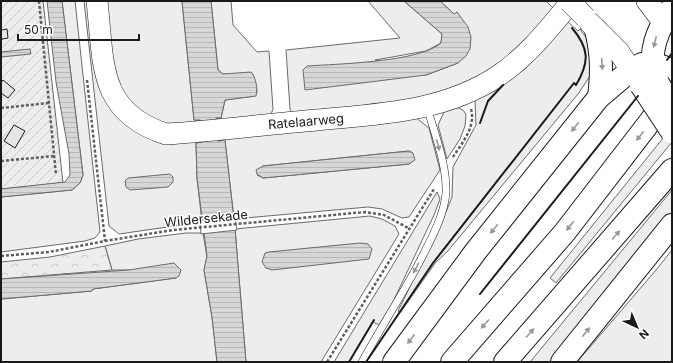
<svg xmlns="http://www.w3.org/2000/svg" width="673" height="363" font-family="Inter,sans-serif">
	<style>
		.built { fill: #ededed; stroke: #6a6a6a; fill-rule: evenodd }
		.forest { fill: url(#forest-crowns); stroke: #6a6a6a }
		.garden { fill: url(#garden-furrows); stroke: #6a6a6a }
		.water { fill: url(#water-rules); stroke: #6a6a6a }
		.pier { fill: #fff; stroke: #6a6a6a }
		.building { fill: #e6e6e6; stroke: #1a1a1a }
		.lines { fill: none; stroke-linecap: round; stroke-linejoin: round }
		.lane-casing { stroke: #1a1a1a; stroke-width: 8 }
		.secondary-casing { stroke: #1a1a1a; stroke-width: 22 }
		.highway-casing { stroke: #1a1a1a; stroke-width: 24 }
		.path { stroke: #5f5f5f; stroke-width: 2.5; stroke-dasharray: 3 2; stroke-linecap: butt }
		.lane { stroke: #fff; stroke-width: 7 }
		.secondary { stroke: #fff; stroke-width: 21 }
		.highway { stroke: #fff; stroke-width: 22 }
		.secondary-bridge-casing { stroke: #1a1a1a; stroke-width: 22; stroke-linecap: butt }
		.primary-bridge-casing { stroke: #1a1a1a; stroke-width: 24; stroke-linecap: butt }
		.highway-bridge-casing { stroke: #1a1a1a; stroke-width: 24; stroke-linecap: butt }
		.secondary-bridge { stroke: #fff; stroke-width: 21 }
		.primary-bridge { stroke: #fff; stroke-width: 22 }
		.highway-bridge { stroke: #fff; stroke-width: 22 }
		.wall { stroke: #1a1a1a; stroke-width: 2 }
		.oneway { fill: #989898 }
		.labels { text-anchor: middle; dominant-baseline: central; stroke-width: 3; stroke-linejoin: round; paint-order: stroke }
		.street-label { font-size: 13px; fill: #1a1a1a; stroke: #fff }
	</style>
	<defs>
		<pattern id="forest-crowns" width="20" height="18" patternUnits="userSpaceOnUse"><rect width="20" height="18" fill="#ededed"/><path d="M2 6a3 3 0 1 1 6 0M12 15a3 3 0 1 1 6 0" fill="none" stroke="#cbcbcb"/></pattern>
		<pattern id="garden-furrows" width="10" height="10" patternUnits="userSpaceOnUse"><rect width="10" height="10" fill="#ededed"/><path d="M-1 1l2-2M0 10L10 0M9 11l2-2" fill="none" stroke="#cbcbcb"/></pattern>
		<pattern id="water-rules" width="6" height="5" patternUnits="userSpaceOnUse"><rect width="6" height="5" fill="#d7d7d7"/><path d="M0 2.5h6" fill="none" stroke="#b8b8b8"/></pattern>
	</defs>
	<rect width="100%" height="100%" fill="#fff"/>
	<path class="built" d="M62 1H75L100 232 95 238 85 241 1 252V197L72 190 80 183 83 175Z
		M84 1H91L109 102 202 138 203 142 196 143 197 178 202 222 119 234 109 226Z
		M105 1H182L194 120H200L201 124 174 126 138 113 116 82Z
		M211 1H231L233 25 257 52 269 51 273 109 270 117 216 123V118H221L225 100 255 96 257 91 253 74H223L218 70Z
		M368 1H404L442 34 441 43 426 51 375 60 426 75 458 63 454 14 440 1H546L555 10 495 69 434 98 293 115 290 109 286 50 400 38Z
		M568 22 578 31 580 29 588 40 593 67 590 76 578 94 447 252 436 262 400 313 398 311 444 217 452 197 453 167 476 125 475 100 506 83 526 68Z
		M453 107 459 108 464 111 466 115 465 126 460 139 447 159 438 125 445 110Z
		M415 117 429 128 440 170 409 217 402 218 382 209 368 207 234 219 225 141H218L217 137ZM409 151 413 153 409 164 263 178 257 175 263 166Z
		M672 127V142L556 283 550 278Z
		M672 190V217L550 362H530Z
		M437 192 440 199 434 215 392 304 379 325 373 322 349 362H334Z
		M370 216 382 219 395 226 399 234 321 362H246L235 229Z
		M186 233H203L207 257 204 270 212 317 217 362H1V299L92 291V289L176 278 129 270H112L105 246 138 239Z
		M672 250V362H577L656 270Z"/>
	<path class="forest" d="M105 246 112 270 1 279V262L50 257Z"/>
	<path class="garden" d="M1 1H43L63 183 1 189Z"/>
	<path class="water" d="M47 1H62L83 175 80 183 72 190 1 197V189L65 182 70 175 69 154 56 82Z
		M182 1H211L218 70 223 74 251 72C256 77 258 89 256 96L225 100 221 118H216L218 141 225 140 235 229 246 362H217L212 317 204 270 207 256 197 178 196 143 203 142 200 120H194Z
		M404 1H440L454 14 457 12 468 27 471 37 470 49 466 56 458 63 426 75 305 90 303 70 307 66C337 64 420 62 441 43L442 34Z
		M30 49 31 54 1 57V52Z
		M409 151 413 153 415 160 409 164 263 178 257 174 256 170 263 166Z
		M170 174 173 177V182L168 187 130 190 126 187 125 181 128 178Z
		M360 243 368 244 372 249 369 259 272 270 266 268 262 262 265 253 269 252Z
		M174 263 181 270 179 276 176 278 93 289 92 291 1 299V279L129 270Z"/>
	<path class="pier" d="M235 218 237 230 201 234 200 221Z"/>
	<path class="building" d="M7 29 8 38 2 39 1 42V30Z
		M3 80 15 90 8 98 1 93V83Z
		M14 125 25 131 15 148 4 141Z"/>
	<g class="lines">
		<defs>
			<path id="lane" d="M362 362C381 327 403 294 421 259 431 239 444 216 446 193 447 165 435 135 427 107"/>
			<path id="secondary" d="M97 1C104 62 97 112 166 134 217 131 267 124 317 120 379 114 444 112 498 76 528 56 549 28 572 1
				M647 1 663 22
				M590 23 619 52 631 70"/>
			<path id="highway" d="M596 30C602 55 602 72 599 97
				M656 78C647 52 658 29 672 8
				M394 362 476 251 599 97 631 70 642 64 653 63 672 70
				M452 362 565 232 669 97
				M505 362 672 170
				M562 362 672 225"/>
		</defs>
		<use href="#lane" class="lane-casing"/>
		<use href="#secondary" class="secondary-casing"/>
		<use href="#highway" class="highway-casing"/>
		<path class="path" d="M39 1 56 175
			M87 80 105 241
			M1 108 49 103
			M453 157C462 143 476 127 471 109
			M1 161 54 156
			M1 256 49 252 105 241 173 230 365 212 384 215 410 229
			M327 362 434 189"/>
		<use href="#lane" class="lane"/>
		<use href="#secondary" class="secondary"/>
		<use href="#highway" class="highway"/>
		<defs>
			<path id="secondary-bridge" d="M569 1 586 18"/>
			<path id="primary-bridge" d="M641 85 672 132"/>
			<path id="highway-bridge" d="M658 83 672 107"/>
		</defs>
		<use href="#secondary-bridge" class="secondary-bridge-casing"/>
		<use href="#primary-bridge" class="primary-bridge-casing"/>
		<use href="#highway-bridge" class="highway-bridge-casing"/>
		<use href="#secondary-bridge" class="secondary-bridge"/>
		<use href="#primary-bridge" class="primary-bridge"/>
		<use href="#highway-bridge" class="highway-bridge"/>
		<path class="wall" d="M667 60 672 53
			M480 123 488 101 503 85
			M480 294 638 96
			M349 362 374 320
			M366 362 433 263 574 83 576 85C590 62 589 48 572 28"/>
	</g>
	<defs><path id="oneway-solid" d="M-6-.8H1V-3.2L6.5 0L1 3.2V.8H-6Z"/></defs>
	<g class="oneway">
		<use href="#oneway-solid" transform="translate(655 42) rotate(103)"/>
		<use href="#oneway-solid" transform="translate(602 64) rotate(86)"/>
		<use href="#oneway-solid" transform="translate(575 127) rotate(128)"/>
		<use href="#oneway-solid" transform="translate(640 136) rotate(128)"/>
		<use href="#oneway-solid" transform="translate(438 145) rotate(75)"/>
		<use href="#oneway-solid" transform="translate(570 226) rotate(128)"/>
		<use href="#oneway-solid" transform="translate(494 229) rotate(129)"/>
		<use href="#oneway-solid" transform="translate(616 235) rotate(-49)"/>
		<use href="#oneway-solid" transform="translate(416 268) rotate(118)"/>
		<use href="#oneway-solid" transform="translate(485 324) rotate(131)"/>
		<use href="#oneway-solid" transform="translate(586 332) rotate(-51)"/>
		<use href="#oneway-solid" transform="translate(530 333) rotate(-49)"/>
		<use href="#oneway-solid" transform="translate(411 339) rotate(127)"/>
	</g>
	<g class="labels">
		<g class="street-label">
			<text transform="translate(306 121) rotate(-5)">Ratelaarweg</text>
			<text transform="translate(206 218) rotate(-6)">Wildersekade</text>
		</g>
	</g>
	<rect width="673" height="363" fill="none" stroke="#1a1a1a" stroke-width="4"/>
	<g transform="translate(637 327) rotate(136)" stroke="#ffffff" stroke-width="3" paint-order="stroke">
	<path d="M0-3L7 15L0 10L-7 15Z" fill="#1a1a1a"/>
	<text y="-6" font-size="11" font-weight="bold" text-anchor="middle" fill="#1a1a1a">N</text>
	</g>
	<path d="M18 34v6h121v-6" fill="none" stroke="#1a1a1a" stroke-width="2"/>
	<text x="24" y="34" font-size="12" fill="#1a1a1a" stroke="#ffffff" stroke-width="3" paint-order="stroke">50 m</text>
</svg>
